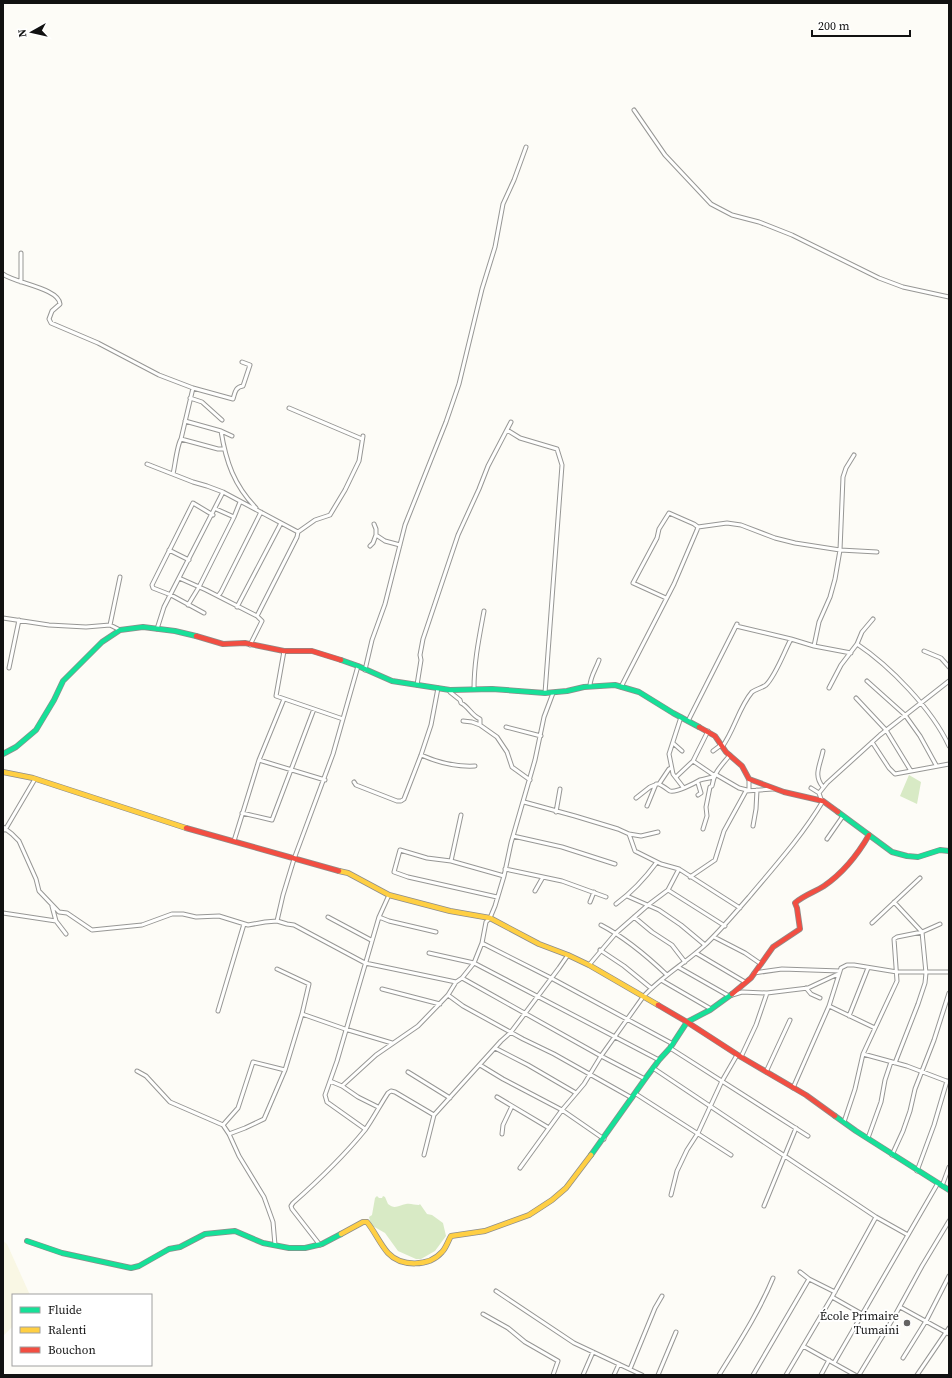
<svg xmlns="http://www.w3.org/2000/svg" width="952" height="1378" font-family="'Source Serif 4',serif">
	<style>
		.farmland { fill: #f9f7e4 }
		.forest { fill: #d8eac5 }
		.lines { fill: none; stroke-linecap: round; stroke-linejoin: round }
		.street-casing { stroke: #979795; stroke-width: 5 }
		.fast-casing { stroke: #8e8d8b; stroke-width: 6 }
		.slow-casing { stroke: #8e8d8b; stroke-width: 6 }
		.jam-casing { stroke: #8e8d8b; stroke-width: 6 }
		.street { stroke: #fffffe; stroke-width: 3 }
		.fast { stroke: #16e098; stroke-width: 4.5 }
		.slow { stroke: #ffcf43; stroke-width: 4.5 }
		.jam { stroke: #f24e42; stroke-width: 4.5 }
		.poi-dot { fill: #646362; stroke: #fff; stroke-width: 1.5 }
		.labels { text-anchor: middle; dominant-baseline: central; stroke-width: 4; stroke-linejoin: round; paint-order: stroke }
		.poi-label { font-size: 12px; fill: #111; stroke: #fff; text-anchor: end }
	</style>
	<rect width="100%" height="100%" fill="#fdfcf7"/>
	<path class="farmland" d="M3 1241 7 1244 30 1295H13V1326L3 1336Z"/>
	<path class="forest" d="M909 775 921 782 917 804 900 796Z
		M377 1196 379 1198H382L383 1196 385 1197 388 1204C395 1210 399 1205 406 1204 410 1203 415 1205 419 1205L420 1204 427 1214 432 1215 443 1223 446 1236 435 1251 421 1259H416L398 1251 385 1233 371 1225 369 1217 372 1215 375 1198Z"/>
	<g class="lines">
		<defs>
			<path id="street" d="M634 110 665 155 711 204 732 215 759 222 792 235 879 278 903 287 949 297
				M21 253V282
				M3 274C14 283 59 288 60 304L52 311 49 319 51 323 98 343 159 375 193 388 233 399C235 393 235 387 243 386L250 365 242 362
				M190 398 202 402 222 420
				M289 408 362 439
				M185 421 221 431 232 436
				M507 430 520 438 557 449 562 465 545 693
				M221 431C226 462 234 485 256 508
				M181 439 218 449H224
				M147 464 193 482 207 486 223 492 298 532 297 537 257 616
				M173 474C175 466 177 445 181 439L193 388
				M216 509 234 517
				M374 524 376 529V535L385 541 400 545
				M698 527 727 523 741 525 775 538 795 543 840 550 877 552
				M298 532 315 520 330 515 345 490 359 461 363 436
				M370 546 373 543 376 535
				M169 550 189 560
				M179 578 206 590 257 616 262 621 250 645
				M218 596 221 592 261 512
				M188 605 199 587 234 517 240 502
				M237 607 281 523
				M204 613 171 595 153 588 152 585 193 503 213 515
				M3 618 49 625 86 627 110 625 120 630
				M110 625 120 577
				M736 626 791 639 814 646 851 653
				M157 629 164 607 223 492
				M857 644C890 666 932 709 949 746
				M814 646 819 622 830 597 835 579 840 550 843 477 846 468 854 455
				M284 651 276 696 343 719
				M924 651 941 658 949 667
				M9 668 19 620
				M365 670 372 640 385 604 405 525 446 422 459 384 482 289 495 247 503 204 514 180 526 147
				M867 681 905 715 920 736 936 765
				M417 685 421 660 420 655 423 639 458 535 479 489 488 466 511 422
				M590 686C590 677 596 669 599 660
				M621 687 674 584 697 530 698 527 694 524 669 513 659 529 657 538 633 583 666 598
				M829 688 841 665 857 644 862 632 873 619
				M474 689C474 662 479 638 484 611
				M450 690V692L460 700 461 703C469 707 471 715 480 719V725L497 737 507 752 512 767 530 780
				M856 698 886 730 911 771
				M681 717 669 754 673 774 683 787
				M463 721 472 722 480 725
				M688 721 737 624
				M506 727 541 736
				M872 742 889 768 895 774 949 764
				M673 743 682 751
				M722 747C734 731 739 707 752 692 756 689 762 688 766 685 776 675 784 652 791 639
				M713 751 721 745
				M421 755C437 762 457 767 475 766
				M259 760 325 780
				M693 761 715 776
				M715 774 739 788 747 790
				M676 777 693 761 708 731
				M749 779V790
				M354 782 356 785 397 801H401L404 799 421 755 431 725 438 688
				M698 783 701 793 698 795
				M659 784C663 786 667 789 670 791 676 793 695 783 700 780 704 779 709 778 713 777
				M823 787C813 775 820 766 823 751
				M819 793 827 783 880 735 949 681
				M636 798 650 787 655 785
				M524 802 575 816 618 829 629 834 641 836 658 832
				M647 806 656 784H659L669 769 671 768
				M556 812 560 789
				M242 813 272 820 314 709
				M461 815 451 861 504 876
				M753 826 756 809 757 790
				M3 827 12 834 19 841 36 879 39 891 59 912 67 913 92 930 142 925 172 914H183L196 917 219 916 248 925 265 922 277 921 283 895 294 859 333 754 358 666
				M703 829 707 816 706 807 710 787 712 786C714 772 721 766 730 755
				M5 830 35 779
				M629 834 635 851 661 864 679 869 740 908
				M513 836 562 847 615 864
				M827 839 843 816
				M234 841 259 760 284 699
				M451 861 427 858 400 850 394 872 408 877 497 897
				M505 869 562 881 606 897
				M690 877 715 860 724 831 746 791 773 789
				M668 890 725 926
				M535 891 543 877
				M627 896 659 910 681 925 705 945
				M590 902 594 892
				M894 902 922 932 926 973 925 983 918 1004 895 1063
				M616 904C631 893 646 877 657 862
				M52 906 56 921 66 934
				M3 913 56 921
				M328 917 371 940
				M379 917 389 921 436 932
				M634 917 652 932 672 945 685 962
				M277 921 287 924 294 925 365 963 456 982
				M872 923 920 878
				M601 925C626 938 647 956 667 975
				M714 937 745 953 761 964
				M482 943 551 978 673 1044
				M600 950 624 966 651 988
				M429 953 474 963 659 1060
				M696 953 745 982
				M589 965 616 933 648 905 668 890 679 869
				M678 967 729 996 742 992 767 993 808 988 838 974
				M277 969 309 984 302 1014 345 1029 392 1043
				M754 973 782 969 840 971
				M462 978 601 1056 645 1079
				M661 980 711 1009
				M806 988 811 994 820 998
				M382 989 440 1004
				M448 995 463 1006 523 1039 554 1054 632 1098
				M829 1006 875 1028
				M218 1011 244 924
				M849 1016 868 968
				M495 1048 528 1065 576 1093
				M670 1048 808 1136
				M863 1054 907 1066 949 1082
				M741 1057 756 1025 767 993
				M480 1065 503 1079 562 1110 604 1139
				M653 1068 876 1217 908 1235
				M137 1071 146 1076 170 1102 223 1125 229 1134 239 1156 264 1197 273 1222 275 1245
				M408 1072 450 1098
				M766 1072 790 1020
				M330 1081 342 1086 376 1055 418 1026 448 995 456 982 462 978 474 963 482 943 486 922 490 918 495 906 504 876 511 843 535 760 544 717 553 693
				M342 1086 358 1097 378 1107
				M793 1088 829 1006 841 968 847 965H854L897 972H949
				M636 1094 731 1155
				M497 1097 549 1128
				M844 1122 855 1089 863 1054 897 981 894 939 897 937 922 932 940 924
				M223 1125 238 1108 253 1062 285 1070
				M365 1129 327 1102 325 1095 337 1061 379 917 389 895
				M229 1134 245 1128 264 1119 285 1070 302 1014
				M502 1134 503 1125 512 1106
				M868 1138 881 1102 885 1080 891 1062
				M424 1155 434 1115 501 1041 511 1032 559 968 568 955
				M892 1155 903 1131 910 1111 915 1089 934 1040 949 993
				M520 1168 562 1110 584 1084 601 1056 643 997C661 977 684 964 704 946 720 931 734 914 749 897 775 866 802 836 823 801L821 799 819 793 811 788
				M917 1171 934 1125 947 1081
				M942 1186 949 1167
				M671 1195 677 1171 687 1150 698 1133 722 1081 737 1055
				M764 1206 796 1128
				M320 1245 292 1209 291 1206 293 1203C319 1180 343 1157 365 1130 373 1119 380 1105 388 1093L391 1091 395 1092 434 1115
				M800 1272 809 1279 835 1292
				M496 1291 574 1343 642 1375
				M832 1297 862 1314
				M900 1307 949 1334
				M483 1314 508 1328 525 1342 558 1361 553 1375
				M803 1346 855 1375
				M903 1358 926 1321 949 1276
				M834 1363 938 1183
				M630 1369 655 1308 662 1296
				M583 1375 593 1352
				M614 1375 619 1364
				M658 1375 676 1332
				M719 1375C738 1344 759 1312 773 1278
				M753 1375 809 1279
				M786 1375 832 1297 876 1217
				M821 1375 829 1360
				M859 1375 894 1317 922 1266 949 1221
				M917 1375 949 1328"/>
			<path id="fast" d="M341 660 358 666 392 681 450 690 492 689 545 693 567 691 584 687 615 685 639 692 673 713 699 727
				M3 754 16 747 36 730 54 700 63 681 102 642 120 630 143 627 175 631 196 636
				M838 812 892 852 907 856 918 857 940 850 949 851
				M835 1116 856 1131 949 1190
				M591 1155 645 1079 659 1060 670 1048 687 1022 710 1010 732 994
				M27 1241 62 1253 131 1268 139 1266 169 1249 180 1247 205 1234 235 1231 263 1243 289 1248H305L322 1244 341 1234"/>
			<path id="slow" d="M3 772 33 778 186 828
				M339 871 348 873 389 895 450 911 490 918 539 944 568 955 589 965 658 1005
				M341 1234 363 1222H367C375 1232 380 1244 388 1253 401 1267 429 1267 442 1252 446 1248 448 1241 451 1236L485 1231 529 1215 552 1200 566 1188 591 1155"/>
			<path id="jam" d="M196 636 223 644 245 643 284 651H312L341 660
				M699 727 715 736 726 752 742 766 749 779 784 792 823 801 838 812
				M186 828 339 871
				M732 994 751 978 773 947 800 929 797 908 795 903C804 895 815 892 824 886 843 873 858 854 869 835
				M658 1005 687 1022 741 1057 806 1095 835 1116"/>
		</defs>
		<use href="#street" class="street-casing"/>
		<use href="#fast" class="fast-casing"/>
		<use href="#slow" class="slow-casing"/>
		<use href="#jam" class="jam-casing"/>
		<use href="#street" class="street"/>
		<use href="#fast" class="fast"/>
		<use href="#slow" class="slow"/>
		<use href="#jam" class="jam"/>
	</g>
	<circle class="poi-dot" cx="907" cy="1323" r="4"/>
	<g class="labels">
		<g class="poi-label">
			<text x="899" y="1316">École Primaire<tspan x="899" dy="14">Tumaini</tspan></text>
		</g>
	</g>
	<rect width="952" height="1378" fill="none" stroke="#111111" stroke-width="8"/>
	<rect x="12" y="1294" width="140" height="72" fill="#ffffff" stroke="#a0a0a0"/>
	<rect x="20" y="1307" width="20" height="6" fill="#16e098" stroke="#a0a0a0"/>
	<text x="48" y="1314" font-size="12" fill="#111111">Fluide</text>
	<rect x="20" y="1327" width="20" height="6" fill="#ffcf43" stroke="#a0a0a0"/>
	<text x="48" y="1334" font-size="12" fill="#111111">Ralenti</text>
	<rect x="20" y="1347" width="20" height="6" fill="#f24e42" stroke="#a0a0a0"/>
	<text x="48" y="1354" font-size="12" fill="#111111">Bouchon</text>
	<g transform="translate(32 32) rotate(262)" stroke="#ffffff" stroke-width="3" paint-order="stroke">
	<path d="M0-3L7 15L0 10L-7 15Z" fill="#111111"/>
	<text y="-6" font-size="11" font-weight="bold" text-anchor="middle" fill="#111111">N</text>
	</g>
	<path d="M812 30v6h98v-6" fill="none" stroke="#111111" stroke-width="2"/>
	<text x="818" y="30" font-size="12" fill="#111111" stroke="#ffffff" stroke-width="3" paint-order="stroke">200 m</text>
</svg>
